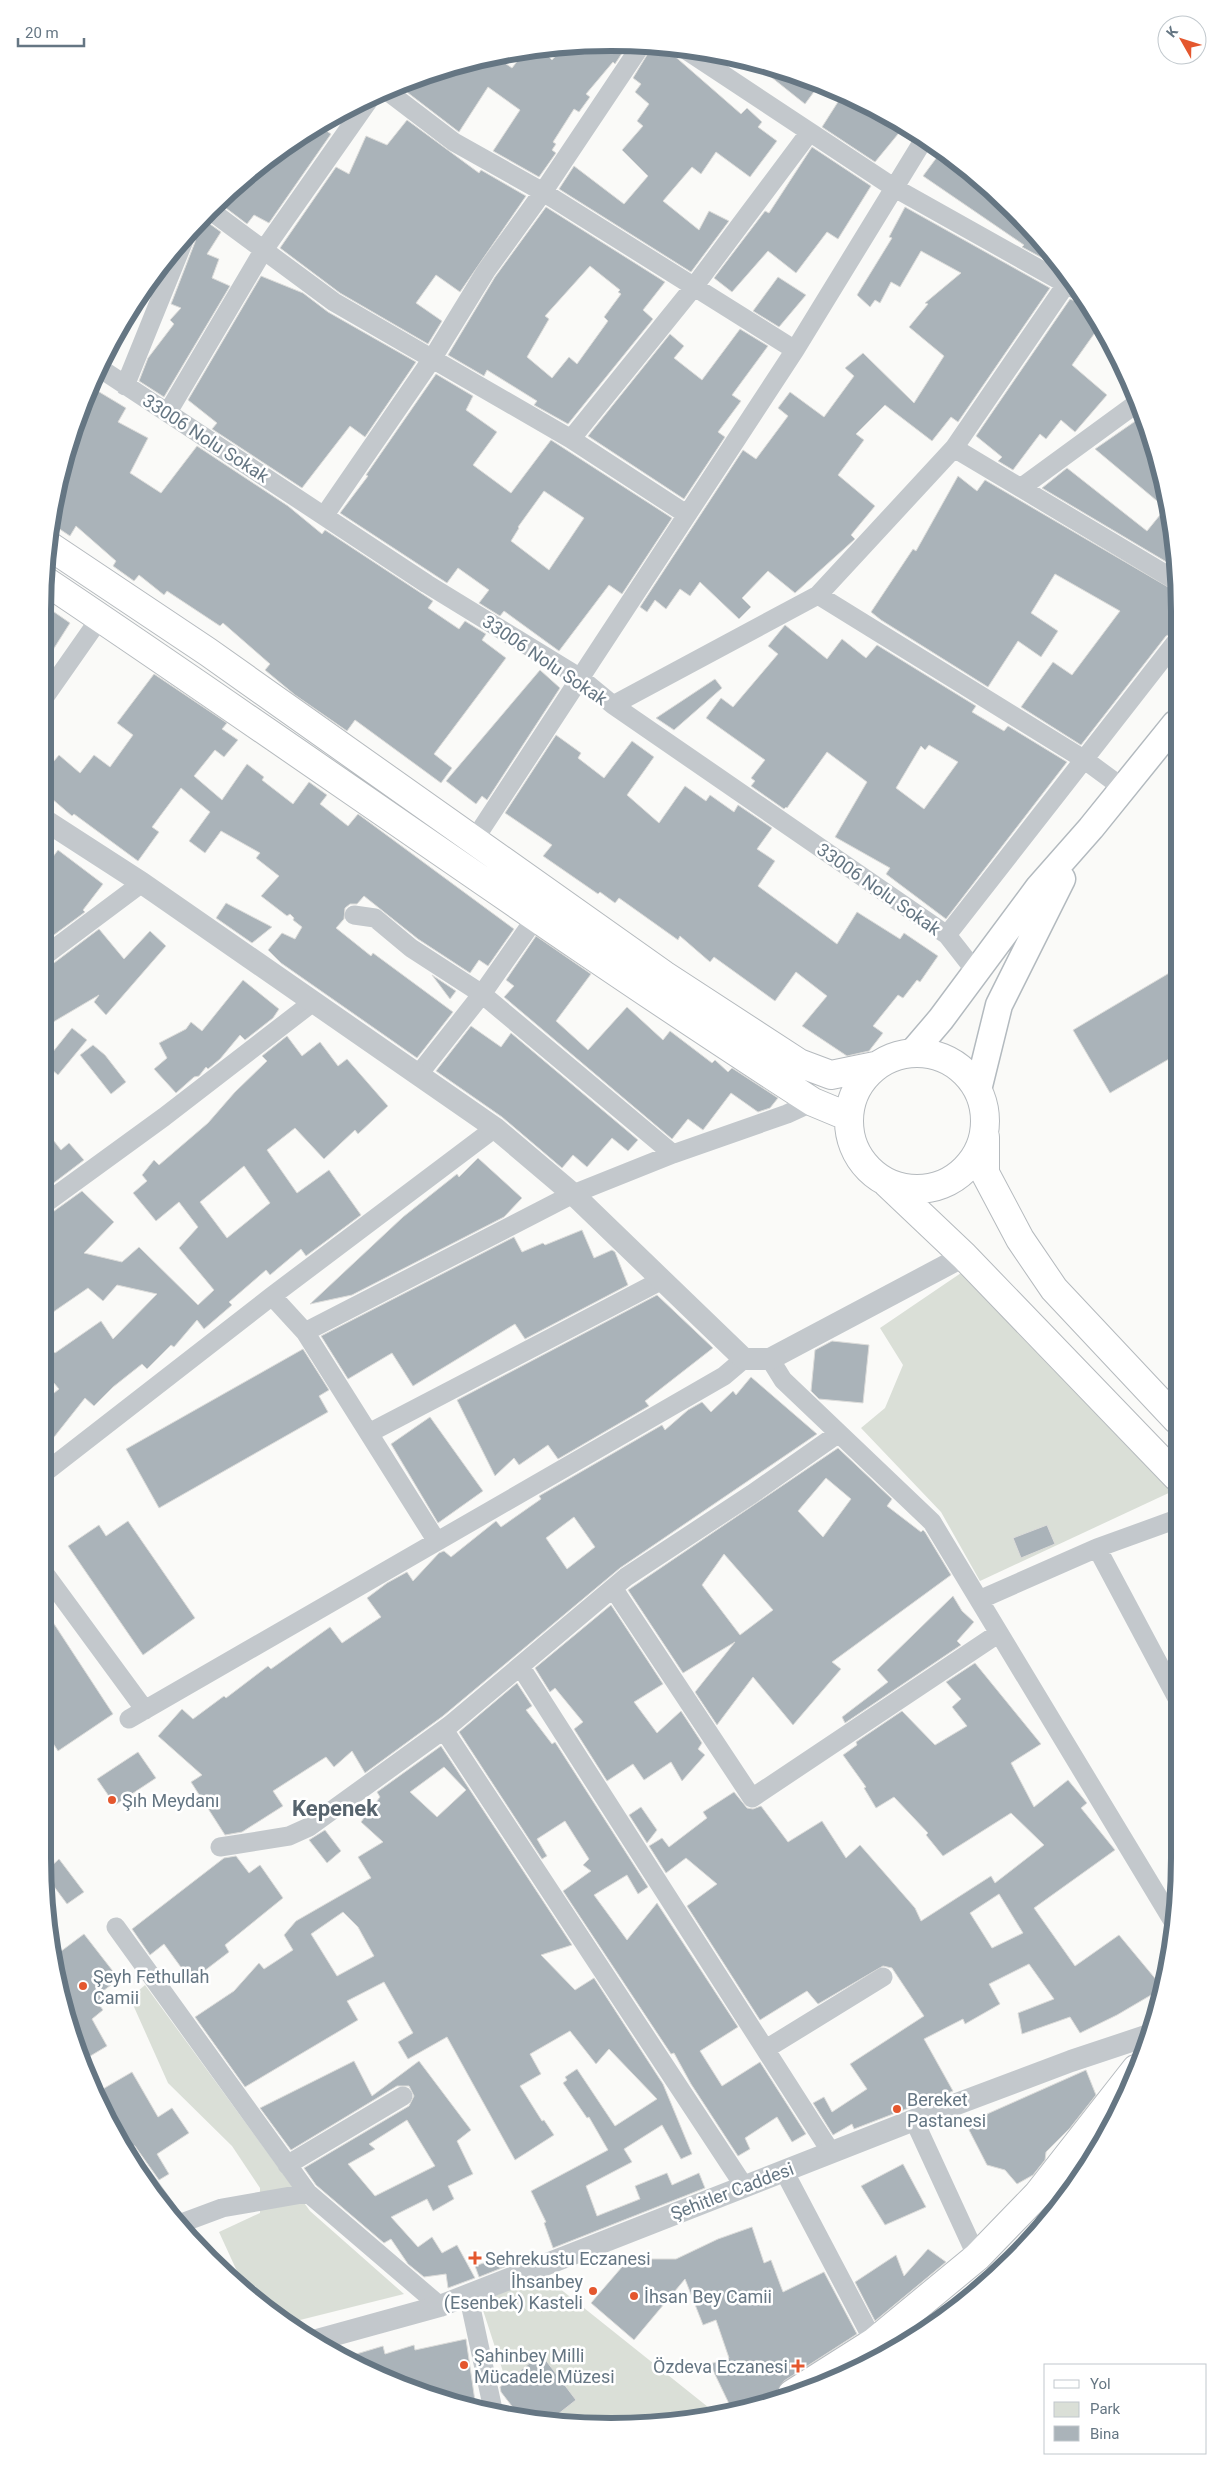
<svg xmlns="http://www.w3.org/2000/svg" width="1222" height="2469" font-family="Roboto,sans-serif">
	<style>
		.green { fill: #dadfd7 }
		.building { fill: #aab3b9; stroke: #dcdcda; fill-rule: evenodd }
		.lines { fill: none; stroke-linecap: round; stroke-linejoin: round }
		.primary-tunnel { stroke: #d5d9db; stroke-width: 28; stroke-dasharray: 28 14; stroke-linecap: butt }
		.secondary-casing { stroke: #b3babf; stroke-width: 29 }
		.primary-casing { stroke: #b5babe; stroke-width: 30 }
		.minor { stroke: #c3c8cc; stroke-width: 19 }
		.tertiary { stroke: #c3c8cc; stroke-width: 22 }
		.secondary { stroke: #fff; stroke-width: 26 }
		.primary { stroke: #fff; stroke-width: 28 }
		.poi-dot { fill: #e4572e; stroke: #fff; stroke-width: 2 }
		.labels { text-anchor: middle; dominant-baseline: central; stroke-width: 5; stroke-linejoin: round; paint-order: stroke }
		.street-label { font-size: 18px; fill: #657683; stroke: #fff }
		.poi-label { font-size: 18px; fill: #657683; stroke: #fff; text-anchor: start }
		.district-label { font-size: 22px; font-weight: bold; fill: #57646e; stroke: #fff }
		.rim { fill: none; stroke: #657683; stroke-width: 6 }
	</style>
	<rect width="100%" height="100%" fill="#fafaf8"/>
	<path class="green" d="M961 1273 1173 1491 980 1581 941 1512 861 1428 885 1408 903 1365 880 1328Z
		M145 1985 310 2211 404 2294 288 2323 247 2293 219 2232 260 2213V2188L232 2146 168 2083 130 1998Z
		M539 2272 718 2415 685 2422 574 2425 518 2418 481 2304Z"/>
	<path class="building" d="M628 44 615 64 613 62 586 94 590 97 579 112 574 109 553 142 556 144 552 150 556 153 539 177 493 151 520 110 488 87 459 132 399 86 428 73 496 57 512 68 526 50 537 47H539L552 60 564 46Z
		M653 45 663 46 741 114 747 108 762 122 758 127 777 141 750 177 716 152 701 174 692 167 663 201 699 230 709 211 729 221 691 272 559 189 574 166 624 204 648 176 622 150 643 126 637 121 649 104 635 92 641 84 633 78Z
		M758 62 806 80 819 85 805 104 756 65Z
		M843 94 856 99 881 117 883 115 903 128 875 162 822 127Z
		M407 120 479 173 481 170 526 196 460 292 436 275 416 303 442 321 428 344 340 293 280 248 336 167 349 174 366 136 387 145Z
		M318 125 331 134 269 223 254 215 247 224 218 202 236 184 247 176 252 179 264 163Z
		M812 147 871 186 838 239 827 232 796 273 768 251 732 292 714 278 765 211 769 213Z
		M940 153 986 183 1059 267 1022 247 1024 245 923 176Z
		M546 207 665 282 643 310 653 319 568 424 534 405 537 401 487 370 484 376 448 355 495 277ZM590 266 620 290 618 292 621 294 604 317 608 321 577 364 569 357 552 378 527 357 549 319 545 316Z
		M905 207 1050 288 958 422 951 417 932 441 885 405 856 434 864 440 838 475 875 506 851 535 855 539 795 593 768 571 742 598 751 607 739 619 700 582 690 596 680 589 666 609 655 600 647 612 640 607 743 450 756 459 788 416 778 408 790 392 824 417 854 376 845 368 863 353 914 403 944 356 909 327 928 304 925 303 961 273 921 251 900 287 891 282 880 303 875 300 870 307 857 295 892 238 889 237Z
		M203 219 221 232 207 254 219 259 212 278 230 286 164 397 139 381 148 358 174 324 170 320 181 308 171 304 195 242 196 236 193 230Z
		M163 261 150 295 143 293 160 266Z
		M261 276 303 293 328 312 416 362 365 437 350 426 302 488 212 429 217 423 188 400Z
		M778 277 806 295 779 327 753 311Z
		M1070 299 1082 304 1086 303 1081 309 1095 319 1099 327 1072 365 1107 395 1075 432 1061 420 1046 439 1040 434 1013 470 998 461 1002 457 976 436Z
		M740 329 768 346 732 395 741 401 718 432 725 437 684 499 588 436 670 334 684 346 674 358 702 380Z
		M436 374 473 396 466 410 497 432 473 465 511 493 551 440 672 518 622 594 609 585 559 651 504 611 500 616 479 603 489 590 458 568 447 583 340 513 368 476 366 475ZM544 491 584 518 549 570 511 541 519 528 518 527Z
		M91 387 126 408 118 422 148 438 130 473 161 493 197 446 288 506 322 534 325 530 433 601 428 608 459 629 465 621 486 634 482 640 506 658 434 754 452 768 441 783 355 720 347 731 295 695 265 670 270 664 223 623 220 626 167 591 164 595 139 575 134 581 113 566 116 561 76 526 70 536 52 524 62 464Z
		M1142 413 1149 428 1169 511 1095 449 1134 422Z
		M1067 468 1147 531 1160 515 1171 522 1175 537V567L1042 488Z
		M958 476 977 491 985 480 1175 591V632L1166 636 1081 745 1021 707 1053 662 1072 675 1120 611 1055 574 1031 613 1058 631 1041 657 1018 641 988 687 881 620 871 612 913 549 916 551Z
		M44 605 70 623 44 664Z
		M785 625 827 659 842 639 866 658 877 645 976 706 972 712 1004 731 1008 726 1067 762 946 919 886 874 890 868 835 837 867 782 827 752 787 808 786 807 784 809 751 786 755 781 751 778 765 760 706 718 721 698 733 707 778 654 768 646ZM929 745 958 762 924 809 896 788 921 746 925 750Z
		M540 670 560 688 487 800 482 796 476 804 446 781Z
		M154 674 227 723 222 729 238 740 224 757 215 750 194 776 222 800 247 764 264 777 262 780 293 804 309 782 327 795 320 804 348 826 358 814 514 929 488 966 479 960 470 973 418 939 364 896 357 904H350L345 908 344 919 336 928 371 956 373 953 453 1012 417 1058 281 963 268 950 282 933 295 939 302 927 293 920 294 918 290 914 287 916 261 896 279 876 256 858 260 853 221 831 205 853 189 841 210 812 181 788 152 827 159 832 138 861 74 814 72 816 44 792V773L59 755 80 773 94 755 110 767 133 735 117 723Z
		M715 679 722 688 674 730 656 718Z
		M556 735 581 753 578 758 604 778 632 741 654 757 627 795 659 823 685 786 706 801 710 795 734 812 738 805 772 828 757 849 775 861 758 886 837 944 857 912 900 939 904 933 938 956 920 982 917 980 903 998 898 995 873 1026 883 1033 869 1051 847 1056 802 1026 827 996 796 972 775 1001 714 957 710 962 680 936 678 940 619 898 615 903 600 892 598 894 543 856 552 845 505 813Z
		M58 850 103 884 83 910 85 912 43 943V870Z
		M226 903 272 927 252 943 216 918Z
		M99 929 124 959 150 931 166 946 106 1015 94 1002 99 995 43 1028V968L50 966Z
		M536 936 591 974 556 1021 588 1050 627 1007 663 1040 670 1031 712 1063 715 1060 728 1072 732 1068 778 1098 770 1108 758 1112 731 1093 703 1130 688 1119 672 1139 504 997 514 986 506 980Z
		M1176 969V1055L1110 1093 1073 1030Z
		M432 975 456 991 450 999Z
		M243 980 279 1009 273 1018 245 1040 240 1035 220 1059 208 1069 206 1067 199 1076 194 1077 176 1093 154 1069 167 1058 159 1043 186 1029 191 1022 202 1031Z
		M471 1026 501 1047 511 1033 638 1140 628 1151 612 1138 587 1167 573 1155 562 1168 502 1117 436 1071Z
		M72 1028 87 1040 58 1075 44 1063Z
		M287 1036 302 1056 320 1042 338 1066 347 1059 388 1106 358 1134 355 1130 324 1159 295 1128 267 1150 297 1193 329 1170 361 1215 306 1256 301 1249 270 1275 266 1270 229 1302 232 1305 204 1329 197 1320 174 1347 171 1345 147 1369 142 1364 113 1387 94 1406 85 1398 43 1451V1402L59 1389 43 1370V1342L55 1353 101 1321 113 1339 157 1294 117 1285 103 1301 88 1288 43 1319V1216L50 1214 82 1191 114 1222 84 1253 122 1262 139 1247 198 1305 214 1290 179 1248 198 1227 179 1202 156 1221 133 1193 147 1181 142 1175 154 1160 159 1165 208 1123 235 1092 267 1061 262 1056ZM244 1166 270 1203 227 1238 200 1202Z
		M93 1045 105 1055 126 1082 111 1094 80 1055Z
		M43 1127 61 1150 69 1143 84 1160 43 1191Z
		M478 1158 522 1198 504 1217 352 1295 310 1304 403 1217 457 1174 459 1177Z
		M582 1230 594 1258 612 1250 615 1252 628 1285 525 1339 515 1324 413 1386 392 1353 348 1379 321 1336 514 1237 522 1252 543 1243 545 1245Z
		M657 1295 713 1348 645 1401 649 1406 558 1459 548 1445 519 1465 514 1458 495 1476 457 1400Z
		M832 1341 869 1345 863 1403 819 1399 811 1391 815 1350Z
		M303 1349 329 1390 319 1396 328 1412 159 1508 126 1449Z
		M751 1377 817 1434 620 1568 443 1716 365 1773 352 1751 334 1767 326 1757 273 1791 283 1806 242 1832 225 1835 191 1782 202 1775 158 1736 182 1709 193 1719 224 1696 226 1698 268 1666 271 1669 330 1627 342 1643 381 1617 367 1598 387 1583 407 1572 413 1581 439 1553 444 1551 451 1557 496 1521 501 1527 541 1499 539 1496 662 1425 665 1430 688 1410 702 1402 711 1412 733 1391 736 1395ZM574 1517 595 1547 567 1569 546 1538Z
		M430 1417 483 1491 438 1523 391 1444Z
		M838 1448 892 1499 887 1506 921 1532 923 1530 925 1532 951 1575 832 1662 841 1669 793 1725 753 1677 717 1725 695 1692 735 1642 683 1673 628 1590ZM826 1478 851 1499 823 1537 798 1511ZM724 1554 773 1610 740 1635 702 1585Z
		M128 1521 195 1618 143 1655 68 1546 99 1525 106 1536Z
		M1047 1525 1055 1544 1021 1558 1013 1538Z
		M953 1596 962 1611 974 1622 957 1641 961 1645 845 1723 842 1717 888 1682 877 1670Z
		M611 1605 663 1684 634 1702 657 1733 681 1711 702 1743 698 1749 705 1755 682 1781 671 1762 644 1780 633 1764 607 1781 574 1729 583 1722 555 1688 550 1692 535 1668Z
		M43 1607 113 1714 58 1751 43 1728Z
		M975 1663 1041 1744 1011 1763 1034 1807 1068 1780 1087 1803 1081 1808 1115 1850 1034 1908 1075 1966 1119 1935 1163 1988 1117 2015 1080 2033 1070 2017 1022 2034 1018 2013 1054 1999 1029 1964 989 1984 1000 2004 965 2024 963 2019 924 2039 953 2091 854 2129 852 2124 833 2135 813 2103 824 2097 832 2112 867 2089 850 2064 924 2016 892 1968 883 1966 818 2004 807 1991 760 2020 687 1906 717 1884 686 1858 666 1873 649 1846 662 1838 669 1847 707 1818 703 1812 734 1792 747 1808 753 1809 761 1806 788 1842 822 1821 846 1858 860 1845 915 1908 921 1921 991 1876 995 1883 1044 1845 1011 1813 943 1856 926 1835 928 1833 894 1797 876 1808 864 1788 866 1787 843 1755 857 1745 856 1742 902 1711 935 1745 967 1726 952 1707 961 1699 946 1682ZM999 1894 1023 1933 992 1948 970 1913Z
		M517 1683 532 1706 526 1710 552 1744 555 1742 648 1887 638 1894 627 1875 594 1895 627 1940 657 1903 738 2027 700 2051 722 2086 760 2062 806 2134 792 2142 777 2117 745 2138 750 2149 738 2156 691 2084 674 2053 671 2054 563 1891 591 1871 583 1865 589 1859 565 1821 537 1839 547 1856 542 1859 459 1732Z
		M441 1746 572 1945 541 1955 575 1990 594 1978 663 2084 692 2154 681 2159 662 2125 624 2149 632 2162 586 2186 597 2216 640 2199 635 2186 667 2173 672 2185 699 2173 705 2188 553 2248 544 2223 546 2222 531 2191 608 2150 589 2117 587 2118 563 2083 567 2080 565 2077 577 2069 615 2126 657 2099 609 2049 596 2064 570 2031 530 2054 541 2074 520 2086 542 2121 544 2120 554 2135 515 2160 447 2037 408 2059 398 2042 413 2033 384 1982 347 2001 358 2020 245 2087 195 2017 234 1991 259 1963 264 1969 293 1950 284 1935 296 1921 371 1878 358 1857 383 1842 361 1822 380 1797 377 1792ZM444 1767 466 1790 437 1817 410 1792ZM343 1912 358 1927 374 1956 337 1976 311 1934Z
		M138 1752 156 1778 115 1805 97 1779Z
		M641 1807 657 1830 647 1843 629 1815Z
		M325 1830 341 1851 327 1863 309 1840Z
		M236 1856 249 1873 260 1865 283 1898 225 1945 229 1952 191 1981 164 1944 150 1955 132 1929 224 1858Z
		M59 1859 84 1892 67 1904 44 1873Z
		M84 1934 119 1979 99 1994 102 1998 97 2002 103 2010 92 2019 107 2046 82 2061 73 2041 52 1958Z
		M354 2061 372 2096 419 2061 471 2130 457 2141 473 2174 448 2186 454 2199 433 2211 427 2199 391 2217 418 2247 432 2237 442 2253 457 2245 475 2278 448 2288 446 2274 424 2277 408 2264 391 2239 384 2243 316 2185 304 2168 409 2106 414 2096 409 2086H397L291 2150 260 2108ZM407 2120 435 2166 375 2196 348 2164 375 2149 369 2144Z
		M1086 2070 1096 2095 1070 2128 1046 2152 1045 2160 1033 2175 1017 2184 1005 2170 987 2165 969 2130V2122Z
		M132 2072 158 2117 172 2108 189 2133 157 2154 169 2174 159 2180 135 2146 124 2142 108 2119 96 2093Z
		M903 2164 926 2207 885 2225 861 2186Z
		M752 2227 764 2263 771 2260 783 2292 824 2272 857 2334 784 2381 777 2391 750 2409 733 2412 710 2364 729 2358 716 2320 703 2325 685 2279 634 2340 591 2303 634 2253 641 2259H676L718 2239Z
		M928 2249 946 2262 875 2321 855 2282 896 2255 904 2276Z
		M503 2256 507 2266 479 2277 475 2266Z
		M466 2339 476 2408 394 2383 343 2358 383 2346 385 2354 414 2345 415 2350Z
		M541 2354 576 2400 548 2422 521 2418 501 2392 500 2387Z"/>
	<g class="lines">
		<path class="primary-tunnel" d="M1035 2216 1111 2126"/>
		<defs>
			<path id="secondary" d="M912 1053 941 1019 1039 887 1091 828 1175 724
				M978 1090 999 1005 1062 879"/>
			<path id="primary" d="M48 545 208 652 664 975 799 1063 831 1075 875 1066
				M44 580C301 752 552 934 813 1102L849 1117
				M849 1121a68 68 0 1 1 136 0a68 68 0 1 1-136 0Z
				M985 1137V1173L1020 1239 1054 1289 1177 1420
				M887 1183 964 1256 1177 1477
				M792 2394 874 2342 977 2257 1038 2194 1136 2069"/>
		</defs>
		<use href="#secondary" class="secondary-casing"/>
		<use href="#primary" class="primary-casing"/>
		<path class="minor" d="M686 50 893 187 1082 293
			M387 91 454 142 543 192 795 350
			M211 211 334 302 571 439 686 514
			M98 367 427 584 579 677 613 705 947 935 976 972
			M125 386 185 238
			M168 412 263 251 369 100
			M571 439 693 288 809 133
			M954 448 1175 580
			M1022 487 1137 403
			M324 516 432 359 486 271 543 192 642 44
			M818 595 1085 760 1123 788
			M44 698 100 618
			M613 705 818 595 954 448 1067 283
			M474 840 795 350 923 141
			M354 915 375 918 411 948 482 994 673 1154
			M947 935 1175 643
			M43 957 142 883
			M418 1075 482 994 536 917
			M43 1205 164 1117 313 1002
			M272 1296 305 1332 436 1540
			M305 1332 573 1194 673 1154 787 1114 813 1102
			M770 1359 783 1380 932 1522 1174 1923
			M369 1433 662 1280
			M43 1474 272 1296 495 1128
			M1097 1548 1178 1700
			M43 1571 145 1710
			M613 1588 752 1798 999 1633
			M979 1600 1097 1548 1177 1519
			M520 1666 831 2152
			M129 1719 724 1376 744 1359
			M444 1730 744 2186
			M220 1847 289 1836 309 1827 450 1725 626 1577 752 1494 839 1433
			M116 1927 308 2193 440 2306
			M766 2049 883 1977
			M914 2120 977 2257
			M126 2153 173 2218
			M287 2165 403 2096
			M784 2171 874 2342
			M179 2224 222 2208 308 2193
			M468 2294 494 2414"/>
		<path class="tertiary" d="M43 819 142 883 495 1128 573 1194 744 1359H770L964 1256
			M313 2341 440 2306 914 2120 1071 2061 1149 2035"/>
		<use href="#secondary" class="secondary"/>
		<use href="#primary" class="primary"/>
	</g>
	<g class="poi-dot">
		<circle cx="112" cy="1800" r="5"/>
		<circle cx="83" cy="1986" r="5"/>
		<circle cx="897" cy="2109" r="5"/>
		<path d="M472.5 2250.5h5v5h5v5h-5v5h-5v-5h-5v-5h5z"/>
		<circle cx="593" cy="2291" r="5"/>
		<circle cx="634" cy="2296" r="5"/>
		<circle cx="464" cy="2365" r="5"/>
		<path d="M795.5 2358.5h5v5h5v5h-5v5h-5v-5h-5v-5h5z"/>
	</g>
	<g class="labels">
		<g class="street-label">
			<text transform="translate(206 438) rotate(33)">33006 Nolu Sokak</text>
			<text transform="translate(545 660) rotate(34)">33006 Nolu Sokak</text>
			<text transform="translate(879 889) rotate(35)">33006 Nolu Sokak</text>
			<text transform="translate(732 2191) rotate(-21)">Şehitler Caddesi</text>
		</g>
		<g class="poi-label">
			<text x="122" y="1800">Şıh Meydanı</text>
			<text x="93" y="1976">Şeyh Fethullah<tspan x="93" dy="21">Camii</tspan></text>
			<text x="907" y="2099">Bereket<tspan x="907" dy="21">Pastanesi</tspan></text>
			<text x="485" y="2258">Sehrekustu Eczanesi</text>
			<text x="583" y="2281" text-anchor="end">İhsanbey<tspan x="583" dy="21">(Esenbek) Kasteli</tspan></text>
			<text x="644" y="2296">İhsan Bey Camii</text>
			<text x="474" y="2355">Şahinbey Milli<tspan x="474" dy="21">Mücadele Müzesi</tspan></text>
			<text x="788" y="2366" text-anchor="end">Özdeva Eczanesi</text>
		</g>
		<g class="district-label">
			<text x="335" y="1808">Kepenek</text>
		</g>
	</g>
	<path d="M0 0H1222V2469H0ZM611 51H611A560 560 0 0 1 1171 611V1858A560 560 0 0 1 611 2418H611A560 560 0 0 1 51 1858V611A560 560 0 0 1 611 51Z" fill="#fff" fill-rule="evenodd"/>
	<path class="rim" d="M611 51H611A560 560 0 0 1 1171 611V1858A560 560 0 0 1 611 2418H611A560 560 0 0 1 51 1858V611A560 560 0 0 1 611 51Z"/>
	<rect x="1044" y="2364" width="162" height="90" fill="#ffffff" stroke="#c1c8cd"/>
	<rect x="1054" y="2380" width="25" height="8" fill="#ffffff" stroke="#c1c8cd"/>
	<text x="1090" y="2389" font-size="15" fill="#657683">Yol</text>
	<rect x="1054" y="2402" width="25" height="15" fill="#dadfd7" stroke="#c1c8cd"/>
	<text x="1090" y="2414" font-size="15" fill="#657683">Park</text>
	<rect x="1054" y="2426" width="25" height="15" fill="#aab3b9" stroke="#c1c8cd"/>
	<text x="1090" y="2439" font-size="15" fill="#657683">Bina</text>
	<g transform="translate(1182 40) rotate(309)"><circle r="24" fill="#ffffff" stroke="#c1c8cd"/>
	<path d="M0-4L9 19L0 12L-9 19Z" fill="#e4572e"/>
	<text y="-8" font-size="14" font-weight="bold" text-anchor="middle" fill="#657683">K</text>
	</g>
	<path d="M18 38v8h66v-8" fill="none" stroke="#657683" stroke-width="2.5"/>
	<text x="25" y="38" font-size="15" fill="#657683" stroke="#ffffff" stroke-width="4" paint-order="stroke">20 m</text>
</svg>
